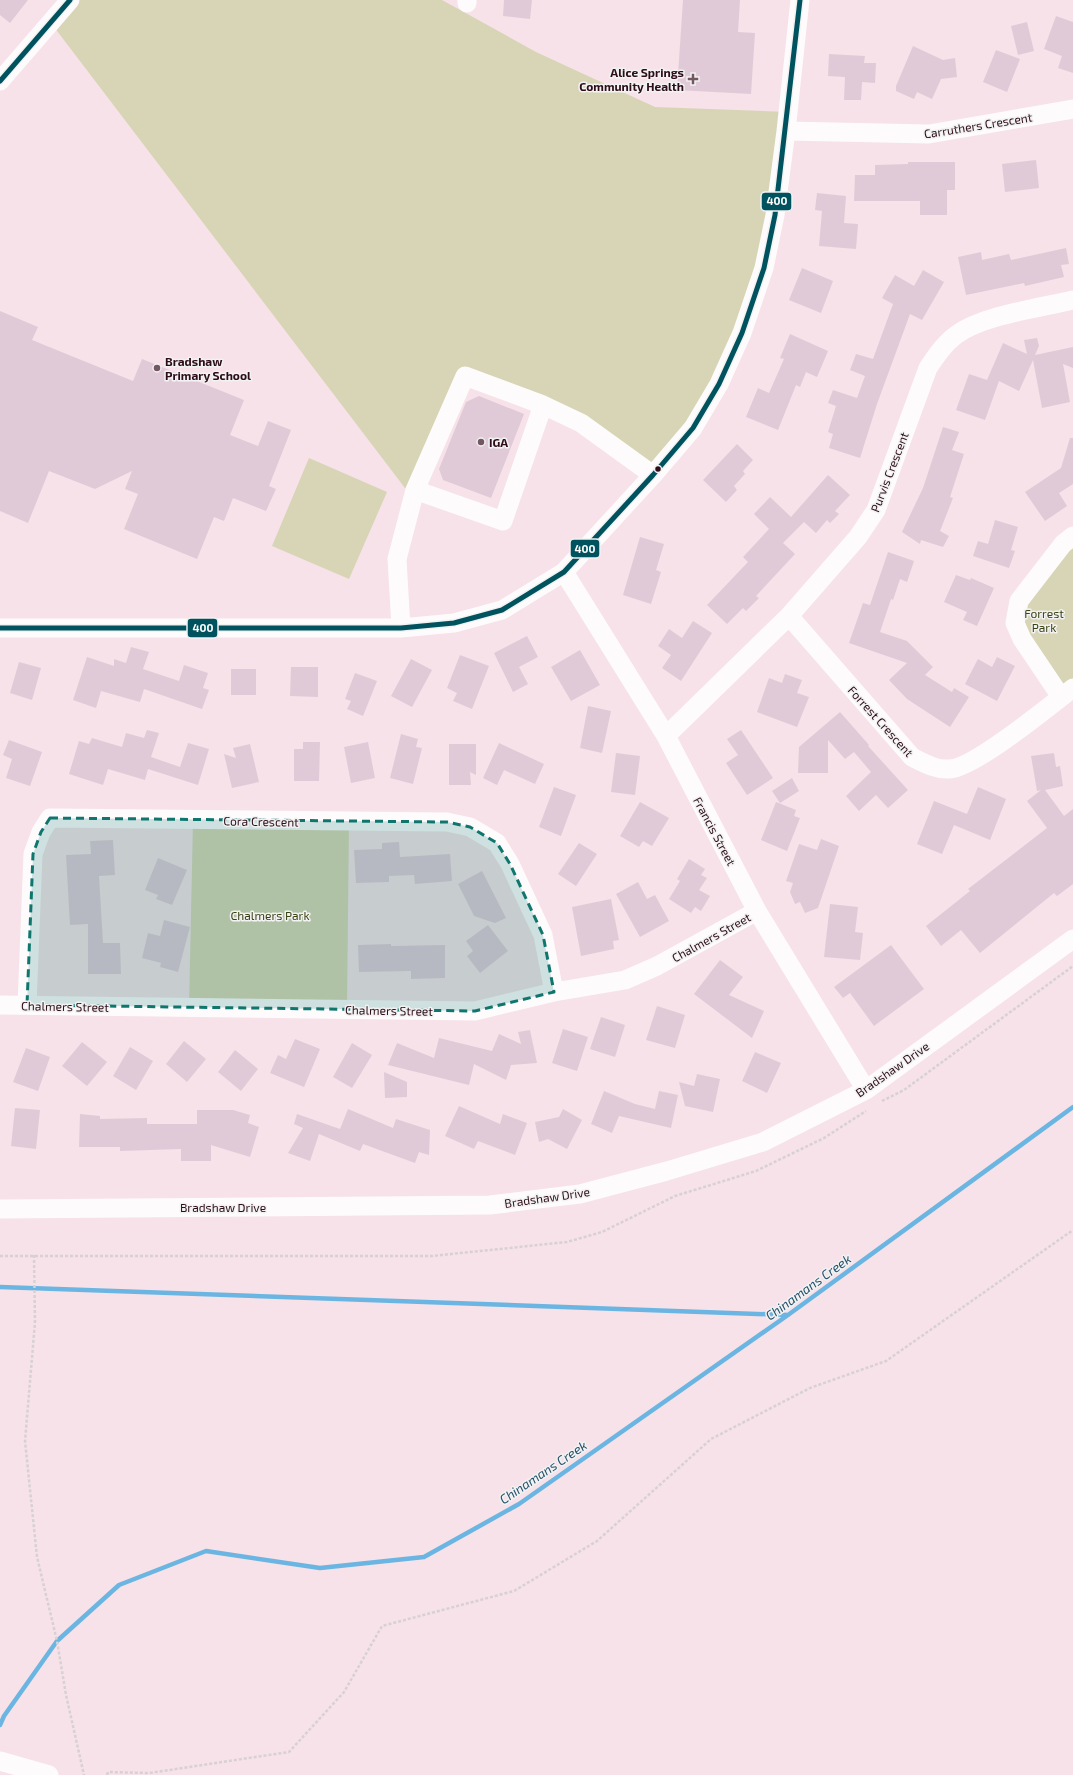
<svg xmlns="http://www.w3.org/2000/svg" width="1073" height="1775" font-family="'Exo 2',sans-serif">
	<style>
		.green { fill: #d7d5b5 }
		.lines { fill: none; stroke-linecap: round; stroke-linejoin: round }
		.stream { stroke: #6bb5e2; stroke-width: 4.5 }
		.building { fill: #e1cad7 }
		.path { stroke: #d8d1d4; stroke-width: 2.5; stroke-dasharray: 3 2; stroke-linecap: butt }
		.minor { stroke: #fefbfc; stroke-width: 19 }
		.bus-1-casing { stroke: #f2f2f2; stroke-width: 8 }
		.bus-1 { stroke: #00535e; stroke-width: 5 }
		.marked { fill: #0f766e; fill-opacity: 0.2; stroke: #0f766e; stroke-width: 3; stroke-dasharray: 8 5; stroke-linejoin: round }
		.poi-dot { fill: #735861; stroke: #f2f2f2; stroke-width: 1.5 }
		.bus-dot { fill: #2c0d19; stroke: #f2f2f2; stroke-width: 1.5 }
		.labels { text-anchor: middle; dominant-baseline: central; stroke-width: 3; stroke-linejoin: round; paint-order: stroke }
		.poi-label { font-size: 12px; font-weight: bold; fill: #2c0d19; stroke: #f2f2f2; text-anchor: start }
		.street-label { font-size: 12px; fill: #2c0d19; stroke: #f2f2f2 }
		.park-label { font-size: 12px; fill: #3a4115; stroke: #f2f2f2 }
		.water-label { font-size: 13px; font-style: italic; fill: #26526c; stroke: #f2f2f2 }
		.line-badge { stroke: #f2f2f2; stroke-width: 1.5 }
		.badge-label { font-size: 11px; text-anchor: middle; font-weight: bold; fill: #fff }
	</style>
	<rect width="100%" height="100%" fill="#f6e2e8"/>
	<path class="green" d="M70 0H442L536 52 655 107 788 112 742 333 653 475 581 423 465 376 415 490 405 488 51 23Z
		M309 458 387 492 349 579 272 546Z
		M1073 536V688L1061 697 1022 639 1019 601Z
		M193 820 349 822 347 1009 189 1008Z"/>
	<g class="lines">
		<path class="stream" d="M0 1287 788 1315
			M0 1725 4 1716 57 1641 119 1585 206 1551 320 1568 424 1557 519 1504 788 1315 1073 1107"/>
	</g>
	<path class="building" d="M0 0H28L10 23 0 15Z
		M504 0H532L530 19 503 16Z
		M683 0H740L738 32 755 33 751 94 677 90Z
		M1056 16 1073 22V73L1058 68 1062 56 1044 49Z
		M1027 22 1034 51 1018 55 1011 26Z
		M913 46 943 60 955 58 957 77 941 79 932 99 917 92 914 99 896 91V86Z
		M996 50 1020 59 1007 92 983 82Z
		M829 54 865 56 864 63H876L875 83 862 82 861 100H844L845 77 828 76Z
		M1036 160 1039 188 1005 192 1002 164Z
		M908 162H955V190H947V215H920V201H854L855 175H875V165L908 164Z
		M817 193 846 196 844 223 858 224 856 249 819 246 822 211 815 210Z
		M1066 248 1069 264 1061 265 1064 277 1025 286 1024 283 966 295 958 257 981 252 982 260 1009 254 1011 260Z
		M802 268 833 281 821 313 789 300Z
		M923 270 944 282 922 320 910 314 877 404 860 458 829 448 833 434 828 432 836 406 828 403 833 390 857 398 865 376 850 370 856 354 873 359 893 304 882 298 895 275 914 286Z
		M0 311 38 327 32 340 133 381 142 359 244 400 230 435 258 446 268 421 291 430 269 486 276 489 266 511 233 498 224 521 214 517 197 559 124 529 138 494 125 489 132 471 95 489 49 471 28 523 0 511Z
		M790 334 828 351 817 377 806 372 800 387 796 385 778 430 746 417 758 388 769 393 784 359 780 358Z
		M1037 338 1039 346 1035 355 1073 347V368L1063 364 1070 402 1042 408 1033 360 1019 391 999 381 985 420 956 410 969 374 987 380 1003 343 1027 354 1024 340Z
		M479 396 524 414 491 498 443 480 439 469 466 402Z
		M943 427 959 432 952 450 964 454 950 497 953 498 940 531 949 536 943 547 921 540 920 544 902 532 923 488Z
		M1070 438H1073V484L1059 493 1067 506 1045 521 1025 492 1061 468Z
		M737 444 753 460 743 471 745 474 734 486 737 490 726 502 703 480Z
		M828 475 850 495 835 511 839 514 830 523 827 520 816 533 804 522 783 543 795 554 756 596 759 598 746 611 743 608 727 624 707 605 748 562 743 557 769 529 754 514 770 497 791 517Z
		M995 520 1018 527 1011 550 1015 551 1009 568 973 556 978 541 988 544Z
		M640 537 664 544 656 570 661 572 651 604 623 595Z
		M888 552 914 561 907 582 900 579 893 600 891 599 880 632 907 641 933 667 925 675 952 692 954 688 969 697 950 727 907 699 889 680 907 663 849 643 863 603 870 605Z
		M956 575 970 580 971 578 994 588 977 626 963 620 967 612 944 602Z
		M693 621 712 633 681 681 662 668 671 655 658 646 669 629 682 638Z
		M527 636 538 657 519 667 528 684 513 692 494 653Z
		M131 647 149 652 143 669 179 681 184 665 208 673 203 688 209 690 202 709 144 689 140 702 101 691 96 708 73 700 87 657 114 666V659L126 663Z
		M580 650 600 685 571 701 551 667Z
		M460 655 489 666 472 709 453 701 457 693 447 688Z
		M997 657 1015 666 997 701 965 684 978 659 992 667Z
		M411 659 432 670 412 707 391 696Z
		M19 662 41 668 32 700 10 693Z
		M291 667H318V697L290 696Z
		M231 669H256V695H231Z
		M355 673 377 681 363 716 347 709 351 701 345 699Z
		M785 674 802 680 797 693 809 697 797 727 757 712 769 678 782 683Z
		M588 706 611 711 602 753 580 748Z
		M840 712 869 745 868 746 908 790 888 808 876 795 859 811 846 796 871 772 854 752 845 759 828 740V773H798L799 747Z
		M147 730 159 733 151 757 180 767 188 743 209 749 198 785 148 769 145 780 108 769 103 785 69 774 79 741 89 744 92 738 122 747 126 733 144 738Z
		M741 730 773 778 747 795 726 763 738 755 727 739Z
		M401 734 418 739 416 747 422 748 413 784 390 778Z
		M9 740 42 752 30 786 6 778 12 759 3 755Z
		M303 742H320L319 781H294V749H303Z
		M368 742 375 778 351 783 344 747Z
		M499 743 544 764 535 784 504 770 497 785 483 778Z
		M250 744 259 782 232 788 224 754 236 758 233 748Z
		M449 744H476V775L470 772 471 785H449Z
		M616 753 640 756 635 795 611 792Z
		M1054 753 1056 767 1060 766 1063 786 1045 790 1064 816 1073 809V884L1057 896 1054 893 980 953 961 930 941 946 926 926 970 891 968 889 1047 828 1027 801 1041 790 1037 791 1031 756Z
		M792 778 799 791 780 803 772 791Z
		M554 787 576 795 561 836 539 827Z
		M978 787 1006 799 990 840 954 825 942 854 917 844 934 801 967 814Z
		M640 802 669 818 652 846 643 841 639 847 620 836Z
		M776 802 796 810 794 816 800 818 787 851 761 840Z
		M821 839 839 846 818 908 805 913 800 902 795 904 790 892 793 883 786 881 799 844 817 850Z
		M113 840 115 875 99 876 103 943H120L121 974H88V924L70 925 66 855 91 854 90 841Z
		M399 842 400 857 450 854 452 881 415 884 414 875 389 876V882L356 883 354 850 382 849V843Z
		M579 843 597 854 576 886 558 874Z
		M158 858 187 870 172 905 156 899 158 895 145 890Z
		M689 859 705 869 701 875 707 878 699 890 710 896 701 911 695 907 691 913 669 899 680 881 677 879Z
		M482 871 506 918 495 923 474 916 458 884Z
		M638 882 647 899 655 895 669 921 640 937 616 894Z
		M611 899 619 940 613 941 614 949 581 956 572 907Z
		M830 904 858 907 855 932 863 933 860 960 824 957Z
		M164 920 190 927 178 972 160 967 161 963 142 958 148 933 160 936Z
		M488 925 508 951 480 973 467 956 473 951 466 941Z
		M391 944V946L445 945V978L411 979V971L359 972 358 945Z
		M891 945 924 989 874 1026 850 993 843 998 834 987Z
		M720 960 743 977 729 995 764 1011 752 1038 694 994Z
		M657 1006 685 1015 675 1048 646 1040Z
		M601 1017 625 1025 615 1057 590 1049Z
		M563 1029 588 1037 577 1071 552 1063Z
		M530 1030 537 1063 511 1065 506 1080 474 1064 469 1085 388 1065 397 1043 434 1058 439 1038 492 1051 499 1034 521 1044 518 1032Z
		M295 1039 320 1049 304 1087 270 1073 278 1055 286 1059Z
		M184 1041 206 1059 187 1082 166 1064Z
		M82 1042 107 1062 87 1086 62 1066Z
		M352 1043 372 1055 352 1088 333 1077Z
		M130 1047 153 1061 136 1090 113 1076Z
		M26 1048 50 1057 38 1091 13 1082Z
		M235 1050 258 1069 241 1091 218 1072Z
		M755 1052 781 1063 767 1093 742 1081Z
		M384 1072 407 1082V1097L385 1098Z
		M697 1074 720 1079 713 1112 685 1106 679 1082 694 1086Z
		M604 1091 635 1104 655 1109 659 1091 678 1095 671 1128 619 1116 612 1133 591 1124Z
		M459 1106 500 1124 503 1114 527 1123 515 1155 478 1141 474 1149 445 1136Z
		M15 1108 40 1110 36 1149 11 1146Z
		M348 1109 393 1128 396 1119 430 1130 429 1155 419 1152 415 1163 363 1144 360 1151 319 1134 310 1161 288 1153 303 1128 294 1124 297 1114 340 1129Z
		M563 1109 582 1120 567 1149 548 1139 539 1142 535 1122 559 1117Z
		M197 1110H233L250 1115 248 1123 259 1127 250 1157 211 1145V1161H181V1149L120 1151V1147H79L80 1114 100 1116V1119L147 1118V1124H197Z"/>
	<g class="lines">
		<path class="path" d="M882 1101 904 1090 1073 966
			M34 1255 35 1322 25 1441 37 1557 57 1641 66 1695 84 1775
			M0 1256H432L567 1242 602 1232 675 1196 756 1171 824 1138 866 1111
			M107 1775 108 1772 149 1773 289 1752 344 1692 382 1626 514 1591 597 1541 711 1439 810 1388 886 1361 1073 1230"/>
		<path class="minor" d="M467 3V0
			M0 81 70 0
			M786 131 929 134 1073 109
			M415 490 503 521 543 405
			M564 572 666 736 757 911 866 1090
			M789 616 912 757C924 763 936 770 949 769 973 769 1051 705 1073 688
			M0 628H401L454 623 502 610 564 572 653 475 693 428 719 384 742 333 764 268 775 215 786 131 800 0
			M401 628 397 559 415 490 465 376 543 405 581 423 653 475
			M1061 697 1022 639 1015 623 1019 601 1063 544 1073 536
			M666 736 789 616 858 537 876 510 928 368C936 356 944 344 956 335 983 315 1040 308 1073 300
			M0 1005 475 1011 554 992 625 980 657 966 757 911
			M27 1005 33 854 41 832 50 818 447 822 470 827 497 843 510 864 543 935 554 992
			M0 1209 490 1205 580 1194 667 1171 763 1142 866 1090 1073 939
			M0 1761 49 1775"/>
		<defs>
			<path id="bus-1" d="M0 81 70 0
				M0 628H401L454 623 502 610 564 572 653 475 693 428 719 384 742 333 764 268 775 215 800 0"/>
		</defs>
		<use href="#bus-1" class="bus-1-casing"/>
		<use href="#bus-1" class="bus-1"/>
	</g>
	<path class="marked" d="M50 818 447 822 470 827 497 843 510 864 543 935 554 992 475 1011 27 1005 33 854 41 832Z"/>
	<g class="poi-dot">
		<path d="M691 73h4v4h4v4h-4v4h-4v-4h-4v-4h4z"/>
		<circle cx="157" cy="368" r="4"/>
		<circle cx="481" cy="442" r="4"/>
	</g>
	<circle class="bus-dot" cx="658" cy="469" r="3.5"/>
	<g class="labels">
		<g class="poi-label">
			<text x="684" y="72" text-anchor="end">Alice Springs<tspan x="684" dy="14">Community Health</tspan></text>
			<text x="165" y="361">Bradshaw<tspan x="165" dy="14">Primary School</tspan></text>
			<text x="489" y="442">IGA</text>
		</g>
		<g class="street-label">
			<text transform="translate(978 125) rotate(-9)">Carruthers Crescent</text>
			<text transform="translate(889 472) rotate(-69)">Purvis Crescent</text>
			<text transform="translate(881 721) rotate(48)">Forrest Crescent</text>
			<text transform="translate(261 821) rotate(1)">Cora Crescent</text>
			<text transform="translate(715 831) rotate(62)">Francis Street</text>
			<text transform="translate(711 937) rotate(-29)">Chalmers Street</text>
			<text transform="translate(65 1006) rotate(1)">Chalmers Street</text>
			<text transform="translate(389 1010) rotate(1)">Chalmers Street</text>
			<text transform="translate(892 1069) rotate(-35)">Bradshaw Drive</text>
			<text transform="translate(547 1197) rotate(-8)">Bradshaw Drive</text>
			<text x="223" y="1207">Bradshaw Drive</text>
		</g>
		<g class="park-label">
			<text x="1044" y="613">Forrest<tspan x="1044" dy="14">Park</tspan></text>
			<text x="270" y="915">Chalmers Park</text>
		</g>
		<g class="water-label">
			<text transform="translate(808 1287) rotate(-36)">Chinamans Creek</text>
			<text transform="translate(543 1472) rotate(-34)">Chinamans Creek</text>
		</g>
	</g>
	<g class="line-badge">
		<rect x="761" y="192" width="31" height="19" rx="4" fill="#00535e"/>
		<rect x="570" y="539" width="30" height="19" rx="4" fill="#00535e"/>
		<rect x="187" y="618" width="31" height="20" rx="4" fill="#00535e"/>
	</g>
	<g class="badge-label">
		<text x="777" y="205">400</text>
		<text x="585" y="553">400</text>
		<text x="203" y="632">400</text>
	</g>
</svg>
